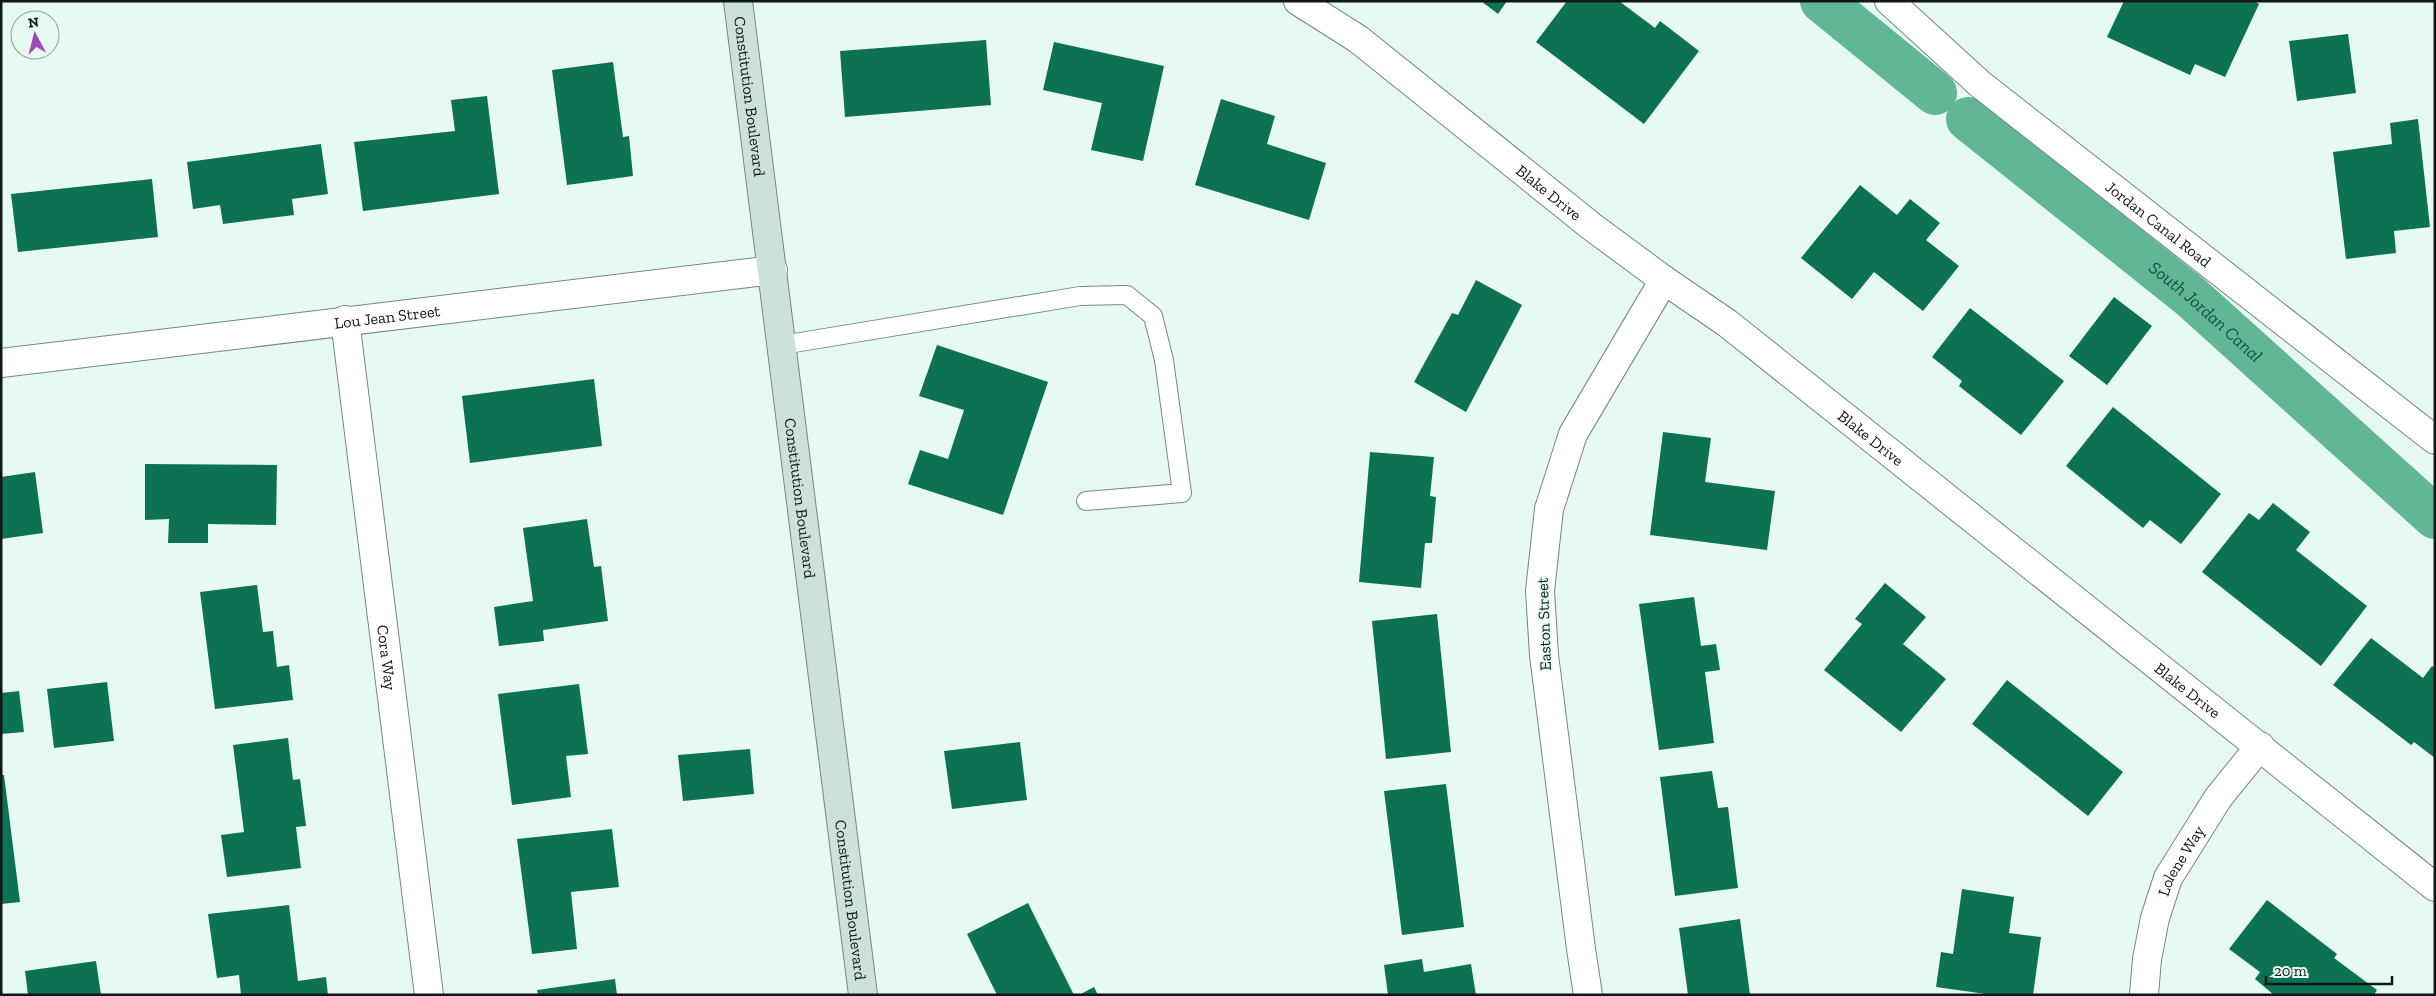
<svg xmlns="http://www.w3.org/2000/svg" width="2436" height="996" font-family="'Zilla Slab',serif">
	<style>
		.lines { fill: none; stroke-linecap: round; stroke-linejoin: round }
		.canal { stroke: #61b696; stroke-width: 44 }
		.building { fill: #0d7154 }
		.service-casing { stroke: #768780; stroke-width: 20 }
		.minor-casing { stroke: #768780; stroke-width: 30 }
		.secondary-casing { stroke: #768780; stroke-width: 30 }
		.service { stroke: #fff; stroke-width: 18 }
		.minor { stroke: #fff; stroke-width: 28 }
		.secondary { stroke: #cbe2da; stroke-width: 28 }
		.labels { text-anchor: middle; dominant-baseline: central; stroke-width: 4; stroke-linejoin: round; paint-order: stroke }
		.street-label { font-size: 16px; fill: #111715; stroke: #e7faf1 }
		.water-label { font-size: 18px; font-style: italic; fill: #0d543e; stroke: #e7faf1 }
	</style>
	<rect width="100%" height="100%" fill="#e7faf1"/>
	<g class="lines">
		<g class="canal">
			<path d="M1822 1 1935 93"/>
			<path id="s1" d="M1968 119 2190 296 2435 517"/>
		</g>
	</g>
	<path class="building" d="M1481 1H1507L1498 14Z
		M1567 1H1619L1655 28 1660 21 1699 51 1644 124 1536 42Z
		M2124 1H2254L2259 4 2225 77 2195 64 2190 75 2107 37Z
		M2348 34 2356 93 2297 101 2289 41Z
		M986 40 991 105 845 117 840 51Z
		M1054 42 1164 66 1143 161 1091 150 1102 103 1043 90Z
		M613 62 623 137 629 136 633 176 567 185 552 70Z
		M487 96 499 194 363 211 354 142 455 131 451 100Z
		M1221 99 1275 116 1267 144 1326 163 1309 220 1195 185Z
		M2418 119 2430 227 2394 231 2396 253 2346 259 2333 152 2392 144 2390 123Z
		M321 144 328 194 292 199 294 215 223 224 220 205 193 209 187 162Z
		M152 179 158 237 18 252 11 194Z
		M1860 185 1897 215 1910 199 1940 223 1926 240 1959 266 1923 311 1874 272 1852 299 1801 258Z
		M1476 280 1522 305 1466 412 1414 382 1452 313 1458 315Z
		M2114 297 2152 326 2107 385 2069 356Z
		M1970 308 2064 381 2021 435 1959 386 1962 381 1932 357Z
		M937 345 1048 382 1003 515 908 484 920 450 948 459 964 410 919 396Z
		M594 379 602 446 470 463 462 396Z
		M2113 407 2221 494 2181 544 2150 520 2143 528 2066 466Z
		M1663 432 1711 438 1705 482 1775 491 1767 550 1650 535Z
		M1370 452 1434 457 1430 496 1436 497 1432 543H1425L1421 588 1359 582Z
		M145 464 277 465 276 525 208 524V543H168L169 519 145 520Z
		M35 472 43 533 1 539V477Z
		M2273 503 2310 532 2296 550 2367 606 2321 666 2202 572 2249 513 2259 520Z
		M587 519 594 567 601 566 608 621 543 630 544 641 499 646 494 607 533 601 523 528Z
		M1885 583 1926 617 1903 644 1946 679 1901 732 1824 670 1862 624 1855 619Z
		M257 585 263 632 273 631 277 667 289 665 293 700 215 709 200 592Z
		M1694 597 1701 646 1716 644 1720 670 1705 672 1714 743 1659 750 1639 604Z
		M1437 614 1451 752 1386 759 1372 621Z
		M2371 638 2423 678 2432 666 2435 668V758L2414 742 2411 745 2333 685Z
		M2007 680 2123 772 2088 816 1972 724Z
		M107 682 114 741 54 748 47 689Z
		M579 684 588 754 566 756 571 797 512 805 498 694Z
		M19 691 24 732 1 734V693Z
		M288 738 293 780 300 779 306 826 296 827 301 868 227 877 221 835 244 832 233 745Z
		M1020 742 1027 800 952 809 944 751Z
		M750 749 754 794 683 801 678 755Z
		M1712 771 1718 808 1728 807 1738 888 1675 896 1660 777Z
		M1 775H4L20 902 1 904Z
		M1446 784 1464 927 1402 935 1384 791Z
		M612 829 619 887 571 892 577 949 532 954 517 839Z
		M1962 889 2014 897 2009 933 2041 937 2033 995H1993L1936 987 1941 952 1953 954Z
		M2267 900 2337 954 2334 958 2377 990 2374 995H2274L2255 979 2260 972 2229 949Z
		M1028 903 1074 995H997L967 934Z
		M289 905 298 981 326 977 328 995H241L239 975 217 978 208 914Z
		M1740 919 1750 995H1688L1679 928Z
		M1422 959 1424 972 1471 964 1476 995H1388L1384 965Z
		M96 961 101 995H28L25 971Z
		M615 979 617 995H538L537 990Z
		M1094 987 1098 995H1079Z"/>
	<g class="lines">
		<defs>
			<path id="service" d="M782 345 1080 296 1127 295 1153 316 1164 360 1182 493 1086 501"/>
			<g id="minor">
				<path id="s2" d="M1298 1 1358 39 1591 226 1664 280 1727 323 2435 887"/>
				<path id="s3" d="M1889 1 1980 84 2435 440"/>
				<path id="s4" d="M345 320 429 995"/>
				<path id="s5" d="M1 363 773 270"/>
				<path d="M1588 995 1581 949 1544 655 1540 591 1549 509 1573 434 1664 280"/>
				<path id="s6" d="M2144 995 2147 959 2155 918 2168 878 2218 798 2260 746"/>
			</g>
			<g id="secondary">
				<path id="s7" d="M738 1 863 995"/>
			</g>
		</defs>
		<use href="#service" class="service-casing"/>
		<use href="#minor" class="minor-casing"/>
		<use href="#secondary" class="secondary-casing"/>
		<use href="#service" class="service"/>
		<use href="#minor" class="minor"/>
		<use href="#secondary" class="secondary"/>
	</g>
	<g class="labels">
		<g class="street-label">
			<text stroke="none"><textPath href="#s7" startOffset="96">Constitution Boulevard</textPath></text>
			<text stroke="none"><textPath href="#s2" startOffset="316">Blake Drive</textPath></text>
			<text stroke="none"><textPath href="#s3" startOffset="350">Jordan Canal Road</textPath></text>
			<text stroke="none"><textPath href="#s5" startOffset="389">Lou Jean Street</textPath></text>
			<text stroke="none"><textPath href="#s2" startOffset="721">Blake Drive</textPath></text>
			<text stroke="none"><textPath href="#s7" startOffset="501">Constitution Boulevard</textPath></text>
			<text transform="translate(1544 624) rotate(-92)">Easton Street</text>
			<text stroke="none"><textPath href="#s4" startOffset="340">Cora Way</textPath></text>
			<text stroke="none"><textPath href="#s2" startOffset="1126">Blake Drive</textPath></text>
			<text stroke="none"><textPath href="#s6" startOffset="141">Lolene Way</textPath></text>
			<text stroke="none"><textPath href="#s7" startOffset="906">Constitution Boulevard</textPath></text>
		</g>
		<g class="water-label">
			<text stroke="none"><textPath href="#s1" startOffset="306">South Jordan Canal</textPath></text>
		</g>
	</g>
	<rect width="2436" height="996" fill="none" stroke="#111715" stroke-width="5"/>
	<g transform="translate(35 35) rotate(353)"><circle r="24" fill="#e7faf1" stroke="#919f99"/>
	<path d="M0-4L9 19L0 12L-9 19Z" fill="#9d4ab9"/>
	<text y="-8" font-size="14" font-weight="bold" text-anchor="middle" fill="#111715">N</text>
	</g>
	<path d="M2266 976v8h126v-8" fill="none" stroke="#111715" stroke-width="2.5"/>
	<text x="2274" y="976" font-size="15" fill="#111715" stroke="#e7faf1" stroke-width="4" paint-order="stroke">20 m</text>
</svg>
